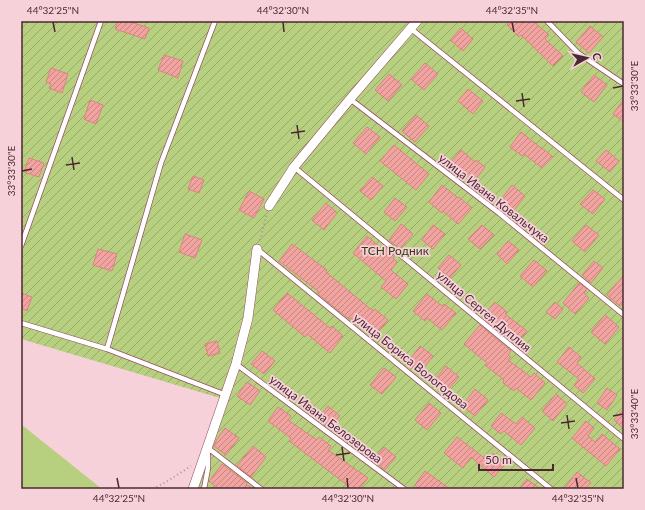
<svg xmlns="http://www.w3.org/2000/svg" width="645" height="510" font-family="Lato,sans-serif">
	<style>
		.green { fill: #b7d080 }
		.garden { fill: url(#garden-furrows) }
		.building { fill: url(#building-hatch); stroke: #dc8480 }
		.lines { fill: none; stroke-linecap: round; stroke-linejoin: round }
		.lane-casing { stroke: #9b4c63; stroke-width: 6 }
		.street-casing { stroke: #9b4c63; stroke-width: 10 }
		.path { stroke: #b38e97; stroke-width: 2; stroke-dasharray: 1 3; stroke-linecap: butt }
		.lane { stroke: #fff; stroke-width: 4.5 }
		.street { stroke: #fff; stroke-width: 9 }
		.ticks { fill: none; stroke: #4c2832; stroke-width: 1.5 }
		.labels { text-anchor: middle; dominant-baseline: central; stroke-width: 3.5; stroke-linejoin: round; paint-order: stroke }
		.street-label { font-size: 12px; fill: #4c2832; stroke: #f7d1da }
		.park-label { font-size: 12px; fill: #323f0d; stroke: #f7d1da }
		.neatline { fill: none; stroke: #4c2832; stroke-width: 1.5 }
		.ticks-label { font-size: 10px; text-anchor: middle; fill: #4c2832 }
	</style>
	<defs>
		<pattern id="garden-furrows" width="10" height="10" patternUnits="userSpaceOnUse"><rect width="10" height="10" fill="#b7d080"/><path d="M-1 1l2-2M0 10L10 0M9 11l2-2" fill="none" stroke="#97a969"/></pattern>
		<pattern id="building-hatch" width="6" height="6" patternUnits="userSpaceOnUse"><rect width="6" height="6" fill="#f1a39f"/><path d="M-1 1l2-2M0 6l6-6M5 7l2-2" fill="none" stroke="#c58582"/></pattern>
	</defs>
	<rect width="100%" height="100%" fill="#f7d1da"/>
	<path class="green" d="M21 422 22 425 102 489H21Z"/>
	<path class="garden" d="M21 21H624V489H188L220 398 21 339Z"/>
	<path class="building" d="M118 21H127L149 28 145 39 115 29Z
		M511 21H533L549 35 545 39 563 56 553 66 521 35 519 37 507 25Z
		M590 26 603 37 589 53 576 42Z
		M461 28 473 39 463 51 450 40Z
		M164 55 183 61 178 78 158 70Z
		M425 63 438 74 424 90 411 79Z
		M51 68 68 74 62 93 49 88 51 84 46 82Z
		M389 74 402 85 388 101 375 90Z
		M594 75 607 85 594 102 581 92Z
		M468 89 483 101 473 114 458 101Z
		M624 99V122L613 114Z
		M90 100 103 105 96 124 84 119Z
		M416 115 429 126 415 142 402 131Z
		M367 127 380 137 366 154 353 143Z
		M521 132 541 148H542L553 157 542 168 524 154 522 156 510 147Z
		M394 145 429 174 416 190 380 161Z
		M461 150 475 162 476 160 485 167 473 183 463 175 460 178 447 167Z
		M606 150 619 161 610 172 596 161Z
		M29 158 44 163 39 177 24 172Z
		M193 176 204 180 199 193 188 189Z
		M372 177 383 186 371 200 360 191Z
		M442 185 458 198 459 197 472 208 458 224 443 211 442 213 429 202Z
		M512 185 525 196 512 213 499 202Z
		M593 190 605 199 593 214 580 204Z
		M249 191 264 199 254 218 239 210Z
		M395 198 407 207 395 221 384 212Z
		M326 203 337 213 324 230 312 220Z
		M401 224 413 234 400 249 389 240Z
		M433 225 445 234 433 249 422 240Z
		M482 225 494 235 480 249 468 239Z
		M586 225 599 235 585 252 572 241Z
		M185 234 202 240 195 258 179 252Z
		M367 236 382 249 384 246 395 255 393 258 397 262 391 270 408 284 396 299 381 287 386 281 353 253Z
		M508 241 519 250 507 264 497 254Z
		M292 244 327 270 326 272 373 311 375 309 388 320 374 337 351 318 349 319 318 294 319 292 279 261Z
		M98 249 117 254 112 271 93 265Z
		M449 255 461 265 450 278 438 268Z
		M534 260 547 271 533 287 520 276Z
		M594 261 603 268 591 283 582 275Z
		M624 275V302L620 306 607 295Z
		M579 283 587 289 584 293 589 298 575 314 563 303Z
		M21 293 32 297 27 311 21 308Z
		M287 293 330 328 332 326 343 336 330 353 307 334 305 337 273 310Z
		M427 294 442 306 444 304 456 313 442 330 427 318 425 321 413 311Z
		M495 302 507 312 505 314 527 331 516 345 484 319 485 318 483 316Z
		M555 302 563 309 555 319 546 312Z
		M605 315 619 327 605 344 591 332Z
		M480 325 511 351 508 355 511 357 508 360 531 377 534 373 545 383 531 400 516 388 514 391 503 383 504 380 485 365 487 363 464 344Z
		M217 341 220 353 208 356 205 344Z
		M420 346 433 356 420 373 407 363Z
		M569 347 581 357 577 363 595 379 583 393 574 385 579 379 557 362Z
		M262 351 275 361 264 374 251 364Z
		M446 366 459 377 445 393 432 383Z
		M384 368 396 377 382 394 370 385Z
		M247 382 260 391 250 405 237 396Z
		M607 388 617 395 607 410 597 403Z
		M475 389 488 400 475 416 462 406Z
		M556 394 567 404 553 421 542 411Z
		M429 403 441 413 427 430 415 420Z
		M328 406 340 416 329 429 317 419Z
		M278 407 291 416 288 420 317 440 319 437 331 446 328 450 368 478 359 489H351L346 485V484L289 441 291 438 268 421Z
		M624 409V429L614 420Z
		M501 413 516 424 522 417 535 428 521 445 504 431 501 434 491 426Z
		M586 421 594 428 588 436 595 442 602 434 620 449 606 466 572 438Z
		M225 428 239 438 226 455 214 446 217 439Z
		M457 437 487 460 493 453 505 464 494 477 471 457 463 468 444 453Z
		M253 446 266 457 251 477 237 466Z
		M384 447 396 457 385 470 373 460Z
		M222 464 247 483 246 484 253 489H219L209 481 210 480Z
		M425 471 450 489H419L415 485Z
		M577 472 591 483 585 489H564Z
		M527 479 540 489H519Z"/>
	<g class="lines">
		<defs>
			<path id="lane" d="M547 21 578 53 624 84
				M410 28 624 200
				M350 99 499 213 624 315
				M294 167 624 439
				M21 246 101 21
				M257 249 551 489
				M21 323 107 349 226 395
				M107 349 161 163 215 21
				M236 364 404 489
				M208 448 261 489
				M204 489 208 468V455"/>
			<path id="street" d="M269 206 294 167 350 99 417 21
				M193 489 236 364 248 318 257 249"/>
		</defs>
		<use href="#lane" class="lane-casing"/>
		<use href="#street" class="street-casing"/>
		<path class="path" d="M260 240 267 213
			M153 489 166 482 191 466"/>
		<use href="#lane" class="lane"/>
		<use href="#street" class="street"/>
	</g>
	<path class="ticks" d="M53 22 55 32M283 22 284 32M512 22 514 32M613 88 623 86M522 93 524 107M516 101 530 99M297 125 299 139M291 133 305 131M72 157 74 170M66 165 80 163M22 171 32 169M567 415 569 429M613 416 623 414M561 423 575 421M342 447 344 461M336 455 350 453M117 478 119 488M347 478 348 488M576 478 578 488"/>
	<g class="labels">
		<g class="street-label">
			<text transform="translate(494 198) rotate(38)">улица Ивана Ковальчука</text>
			<text transform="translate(484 311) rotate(40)">улица Сергея Дуплия</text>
			<text transform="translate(411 361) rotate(39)">улица Бориса Вологодова</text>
			<text transform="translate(326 419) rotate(37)">улица Ивана Белозерова</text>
		</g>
		<g class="park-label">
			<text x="395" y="250">ТСН Родник</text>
		</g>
	</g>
	<rect width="645" height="510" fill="none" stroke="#f7d1da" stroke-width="44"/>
	<g transform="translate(587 58) rotate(82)" stroke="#f7d1da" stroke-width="3" paint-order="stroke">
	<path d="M0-3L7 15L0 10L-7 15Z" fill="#4c2832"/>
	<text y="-6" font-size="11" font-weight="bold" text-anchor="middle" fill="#4c2832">С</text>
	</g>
	<path d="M479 464v6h74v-6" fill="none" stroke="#4c2832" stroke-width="2"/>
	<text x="485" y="464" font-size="12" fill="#4c2832" stroke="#f7d1da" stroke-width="3" paint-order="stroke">50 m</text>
	<rect x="22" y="22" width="601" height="466" class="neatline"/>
	<g class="ticks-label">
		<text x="53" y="14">44°32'25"N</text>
		<text x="283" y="14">44°32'30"N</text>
		<text x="512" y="14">44°32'35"N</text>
		<text transform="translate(634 86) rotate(-90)" y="4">33°33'30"E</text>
		<text transform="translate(11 171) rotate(-90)" y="4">33°33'30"E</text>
		<text transform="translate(634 414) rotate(-90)" y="4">33°33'40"E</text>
		<text x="119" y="502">44°32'25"N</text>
		<text x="348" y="502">44°32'30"N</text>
		<text x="578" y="502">44°32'35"N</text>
	</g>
</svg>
